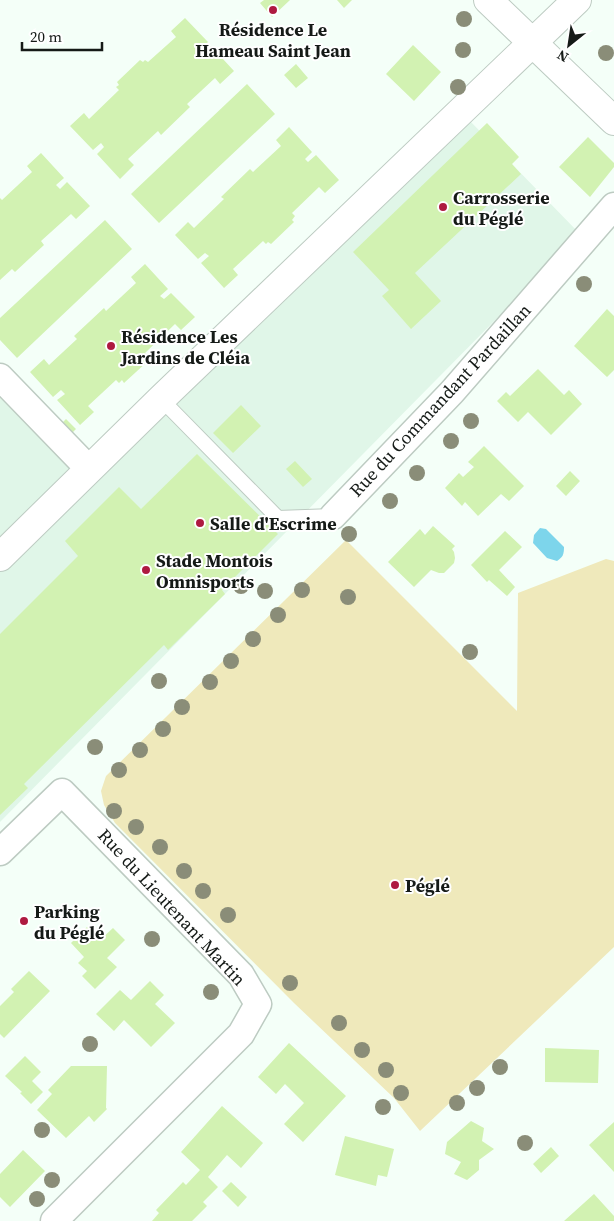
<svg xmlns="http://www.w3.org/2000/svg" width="614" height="1221" font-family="'Source Serif 4',serif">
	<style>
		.built { fill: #e0f6e8 }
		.green { fill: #efe9bb }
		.water { fill: #7dd5eb }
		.building { fill: #d2f2b2 }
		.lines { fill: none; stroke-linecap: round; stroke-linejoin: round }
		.lane-casing { stroke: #bdcbc2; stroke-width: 16 }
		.street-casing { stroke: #bdcbc2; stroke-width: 29 }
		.secondary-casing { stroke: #bdcbc2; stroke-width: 30 }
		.lane { stroke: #fff; stroke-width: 14 }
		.street { stroke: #fff; stroke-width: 26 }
		.secondary { stroke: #fff; stroke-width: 28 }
		.tree { fill: #8a8d78 }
		.poi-dot { fill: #ae1a40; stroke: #fff; stroke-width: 2 }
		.labels { text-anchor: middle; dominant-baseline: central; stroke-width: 4; stroke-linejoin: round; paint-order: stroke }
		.poi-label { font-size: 18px; font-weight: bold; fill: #151a17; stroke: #fff; text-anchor: start }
		.street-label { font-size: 18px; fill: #151a17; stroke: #fff }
	</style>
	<rect width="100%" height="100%" fill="#f4fff8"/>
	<path class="built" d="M469 120 580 234 0 822V392L77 469Z"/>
	<path class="green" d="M346 540 517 711 518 593 606 559 614 561V947L420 1131 394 1098 294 1003 115 823 104 805 101 791 106 776Z"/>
	<path class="water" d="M540 528 546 529 564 547C564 554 563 557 557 561L547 558 533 543 534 535Z"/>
	<path class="building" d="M264 0H290L272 17 260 3Z
		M337 0H352L344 8Z
		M185 18 208 42 200 49 204 53 211 46 234 71 220 84 215 78 187 104 190 107 161 135 158 131 128 159 134 165 120 179 97 154 104 147 101 143 93 150 70 126 84 113 89 119 119 90 116 87 119 85 117 82 140 60 143 62 145 60 148 62 176 37 171 31Z
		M413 45 441 72 414 101 386 74Z
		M296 64 308 78 296 88 284 75Z
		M247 84 275 114 159 223 131 194Z
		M487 123 519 157 512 164 521 174 415 273 441 301 411 329 382 296 389 290 353 252Z
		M289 127 312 152 305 159 308 162 316 155 339 180 325 193 319 187 292 213 295 216 292 220 294 222 271 244 268 242 266 244 263 241 233 269 238 275 224 288 201 263 209 256 205 253 198 259 175 235 188 222 194 228 224 199 221 197 250 169 253 172 281 146 276 140Z
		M588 137 614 163V167L590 197 559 167Z
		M41 153 64 178 56 185 60 189 67 182 90 206 76 219 71 214 41 241 44 245 15 272 12 269 0 280V198L2 200 32 172 27 166Z
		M105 220 132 249 17 358 0 340V318Z
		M145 264 168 289 160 296 164 299 171 293 195 317 181 330 175 324 145 353 148 356 146 358 148 361 124 383 122 380 119 383 116 380 88 406 94 412 80 425 57 400 65 394 61 390 53 397 30 372 44 359 49 365 77 339 74 336 104 308 106 311 136 283 131 277Z
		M607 309 614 316V370L607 377 574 346Z
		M538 369 564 395 569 390 582 404 551 435 528 412 518 422 497 401 506 392 510 396Z
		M241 405 261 426 233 453 213 433Z
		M66 419 76 429 70 435 60 425Z
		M484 446 524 486 509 501 501 494 478 516 465 502 462 506 445 488 459 473 463 477 474 467 468 462Z
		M197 454 278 534 222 590 225 594 168 650 164 645 24 784 28 788 0 815V634L78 556 65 541 119 487 141 509Z
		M295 461 312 479 303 487 286 469Z
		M570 471 580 481 566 496 556 486Z
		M433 526 455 546 452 549 454 552 455 558 454 563 444 573H439L431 570 414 587 388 562 420 529 425 535Z
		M505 531 522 547 499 570 515 587 507 596 489 580 487 582 471 565Z
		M87 927 100 940 113 928 125 940 107 958 117 967 95 989 82 976 87 971 78 963 84 957 71 943Z
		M29 971 50 991 4 1038 0 1034V1006L14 992 11 989Z
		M150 981 164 995 155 1004 175 1023 151 1047 124 1020 114 1031 96 1014 120 990 131 1000Z
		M289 1043 346 1096 303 1142 284 1124 304 1103 285 1084 276 1094 258 1077Z
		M545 1048 599 1050 598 1083 545 1082Z
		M25 1056 41 1072 32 1081 43 1092 31 1104 20 1093 22 1092 5 1076Z
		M71 1066H107L106 1108 107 1109 94 1122 89 1116 66 1138 37 1110 52 1094 48 1090Z
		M222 1106 263 1143 241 1168 227 1155 208 1177 218 1187 203 1202 207 1206 192 1221H152L159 1213 156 1210 183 1182 186 1185 200 1170 181 1152Z
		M471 1121 484 1128 482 1141 494 1149 479 1160V1170L467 1180 454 1174 461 1162 445 1154 447 1142Z
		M614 1122V1172L589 1145Z
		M345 1136 394 1149 387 1177 378 1175 376 1186 335 1175Z
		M551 1147 559 1156 541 1173 533 1164Z
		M23 1150 45 1171 10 1207 0 1197V1174Z
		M231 1182 247 1197 238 1207 222 1191Z
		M594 1194 614 1216V1221H564Z"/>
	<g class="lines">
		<defs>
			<path id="lane" d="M161 399 278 518 333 516"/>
			<path id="street" d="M0 377 89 469
				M333 516 452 392 614 206
				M0 852 62 792 241 975 258 1004 241 1034 54 1221"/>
			<path id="secondary" d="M488 0 614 121
				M0 557 161 399 577 0"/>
		</defs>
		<use href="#lane" class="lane-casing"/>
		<use href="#street" class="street-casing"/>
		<use href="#secondary" class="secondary-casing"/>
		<use href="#lane" class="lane"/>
		<use href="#street" class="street"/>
		<use href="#secondary" class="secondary"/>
	</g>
	<g class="tree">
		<circle cx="464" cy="19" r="8"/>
		<circle cx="463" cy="50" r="8"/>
		<circle cx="606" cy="53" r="8"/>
		<circle cx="458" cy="87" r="8"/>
		<circle cx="584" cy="284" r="8"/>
		<circle cx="471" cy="421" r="8"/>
		<circle cx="451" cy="441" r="8"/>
		<circle cx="417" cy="473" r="8"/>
		<circle cx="390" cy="501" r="8"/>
		<circle cx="349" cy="534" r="8"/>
		<circle cx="241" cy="586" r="8"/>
		<circle cx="302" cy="590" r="8"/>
		<circle cx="265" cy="591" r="8"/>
		<circle cx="348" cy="597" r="8"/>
		<circle cx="278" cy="615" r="8"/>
		<circle cx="253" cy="639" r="8"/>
		<circle cx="470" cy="652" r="8"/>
		<circle cx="231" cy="661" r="8"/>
		<circle cx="159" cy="681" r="8"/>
		<circle cx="210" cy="682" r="8"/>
		<circle cx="182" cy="707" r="8"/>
		<circle cx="163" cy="729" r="8"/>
		<circle cx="95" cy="747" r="8"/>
		<circle cx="140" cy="750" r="8"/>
		<circle cx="119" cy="770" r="8"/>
		<circle cx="114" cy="811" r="8"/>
		<circle cx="136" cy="827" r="8"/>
		<circle cx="160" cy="847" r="8"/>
		<circle cx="184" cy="871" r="8"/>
		<circle cx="203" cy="891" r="8"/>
		<circle cx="228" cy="915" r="8"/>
		<circle cx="152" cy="939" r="8"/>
		<circle cx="290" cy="983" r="8"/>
		<circle cx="211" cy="992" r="8"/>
		<circle cx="339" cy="1023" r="8"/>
		<circle cx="90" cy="1044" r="8"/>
		<circle cx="362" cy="1050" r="8"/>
		<circle cx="500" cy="1067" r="8"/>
		<circle cx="386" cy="1070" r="8"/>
		<circle cx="477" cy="1088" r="8"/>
		<circle cx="401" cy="1093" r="8"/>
		<circle cx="457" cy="1103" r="8"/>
		<circle cx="383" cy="1107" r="8"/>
		<circle cx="42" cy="1130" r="8"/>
		<circle cx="525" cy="1143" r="8"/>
		<circle cx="52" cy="1180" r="8"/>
		<circle cx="37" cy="1199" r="8"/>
	</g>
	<g class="poi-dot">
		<circle cx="273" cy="10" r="5"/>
		<circle cx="443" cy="207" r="5"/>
		<circle cx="111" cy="346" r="5"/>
		<circle cx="200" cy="523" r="5"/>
		<circle cx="146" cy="570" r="5"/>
		<circle cx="395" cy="885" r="5"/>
		<circle cx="24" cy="921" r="5"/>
	</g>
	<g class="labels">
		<g class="poi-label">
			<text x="273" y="29" text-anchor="middle">Résidence Le<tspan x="273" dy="21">Hameau Saint Jean</tspan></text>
			<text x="453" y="197">Carrosserie<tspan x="453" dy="21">du Péglé</tspan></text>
			<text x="121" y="336">Résidence Les<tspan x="121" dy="21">Jardins de Cléia</tspan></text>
			<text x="210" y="523">Salle d'Escrime</text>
			<text x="156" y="560">Stade Montois<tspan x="156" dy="21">Omnisports</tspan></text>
			<text x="405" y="885">Péglé</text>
			<text x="34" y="911">Parking<tspan x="34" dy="21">du Péglé</tspan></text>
		</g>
		<g class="street-label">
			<text transform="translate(440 400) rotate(-47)">Rue du Commandant Pardaillan</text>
			<text transform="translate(172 907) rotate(47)">Rue du Lieutenant Martin</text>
		</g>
	</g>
	<g transform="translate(569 45) rotate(210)" stroke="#ffffff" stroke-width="4" paint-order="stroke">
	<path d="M0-4L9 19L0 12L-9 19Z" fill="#151a17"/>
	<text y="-8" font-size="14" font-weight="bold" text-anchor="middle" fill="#151a17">N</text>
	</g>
	<path d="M22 42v8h80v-8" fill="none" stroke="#151a17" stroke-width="2.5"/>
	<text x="30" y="42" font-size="15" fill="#151a17" stroke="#ffffff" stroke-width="4" paint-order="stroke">20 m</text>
</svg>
